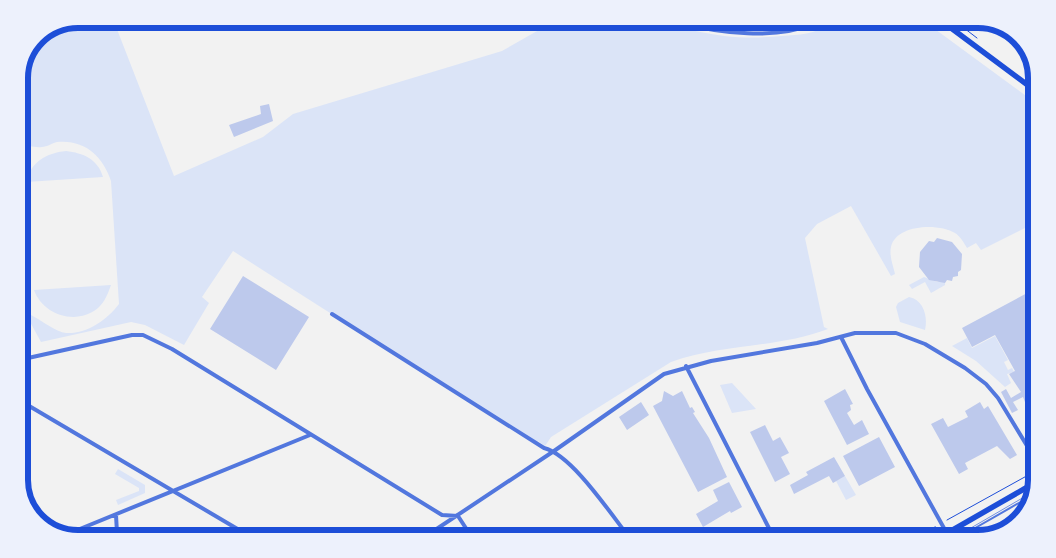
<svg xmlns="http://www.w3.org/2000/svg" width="1056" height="558" font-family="'Titillium Web',sans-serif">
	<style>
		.green { fill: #dbe4f7 }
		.building { fill: #bdc9ec }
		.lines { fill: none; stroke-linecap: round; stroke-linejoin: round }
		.path { stroke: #1d4ed8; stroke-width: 1 }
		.service { stroke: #5277de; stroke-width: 2 }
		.minor { stroke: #5277de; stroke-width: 4 }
		.secondary { stroke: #1d4ed8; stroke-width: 5.5 }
		.tram { stroke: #7290e2; stroke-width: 1 }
		.rim { fill: none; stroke: #1d4ed8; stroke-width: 6 }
	</style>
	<rect width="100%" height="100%" fill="#f2f2f2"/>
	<path class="green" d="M78 19H113L174 176 263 137 293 114 502 51 553 22H584L597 29C639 12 682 31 724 36 744 38 762 38 782 36 798 35 816 34 829 24H928L1037 104 1035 223 981 250 976 243 967 248C964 243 960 236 955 233 939 223 896 224 891 247 889 256 893 265 895 274L891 276 851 206 817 224 805 238 824 327 828 329C778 348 721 344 671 362L551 437 545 446 538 441 537 445 233 251 202 297 209 303 184 345 145 325 131 322 41 342 29 320 31 315C41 320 56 332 66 333 87 334 107 320 119 304L111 181C103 156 84 139 57 142 52 143 47 147 42 147 35 148 26 145 19 144V74L36 36Z
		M66 151C83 153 98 159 103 177L26 182C31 162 46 153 66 151Z
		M924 277 937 282H945V285L931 293 925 282 912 289 909 285Z
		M111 285C108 293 105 302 98 308 76 326 43 315 34 290Z
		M909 297C924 300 928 317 925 330L900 322 896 307 898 303Z
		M995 336 1008 360 1004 362 1008 370 1012 368 1014 372 1007 374 1011 383 1005 387 976 361 952 346 967 338 972 348Z
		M732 383 756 409 732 413 720 385Z
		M118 469 145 485V493L118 505 116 500 139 491V488L115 474Z
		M845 476 856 495 846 500 836 481Z"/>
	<path class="building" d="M269 104 273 121 234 137 229 125 261 114 260 106Z
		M937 238 952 242 962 254 961 270 958 272V276L953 277 952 281 947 280 945 283 929 280 919 267 920 252 929 241 934 242Z
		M243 276 309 317 276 370 210 329Z
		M1030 284 1034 289 1032 420 1023 397 1013 402 1018 410 1012 413 1001 392 1006 389 1011 398 1021 392 1009 374 1015 371 995 335 972 347 962 328 1029 292 1026 286Z
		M845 389 853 404 850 405 851 410 847 413 854 425 862 420 869 434 847 445 824 401Z
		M664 391 673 396 682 391 690 408 692 407 695 412 693 413 709 438 727 477 698 492 653 406 662 401Z
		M641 402 649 415 627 430 619 417Z
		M980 402 984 409 988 406 1017 455 1010 459 997 446 965 463 968 469 959 474 931 424 943 418 948 427 968 417 965 411Z
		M765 425 773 441 780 437 789 453 781 457 790 474 775 482 750 432Z
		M879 437 895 467 859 486 843 456Z
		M834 457 845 476 833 483 829 476 794 494 790 485 808 475 806 472Z
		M729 482 742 507 731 513 730 511 703 527 696 514 718 501 713 490Z"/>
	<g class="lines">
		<path class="path" d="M936 25 941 29
			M960 25 977 38
			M947 520 1032 473
			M911 539 935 527
			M922 539 931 533 935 527"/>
		<path class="service" d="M956 539 1031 496"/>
		<path class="minor" d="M681 23C719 33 777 40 812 24
			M332 314 544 448C572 455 610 513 629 537
			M841 337 867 389 950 539
			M19 360 132 335H143L172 349 442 515 458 516 471 536
			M686 366 774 538
			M19 367 22 359
			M19 400 246 534
			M116 515 117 533
			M70 533 310 435
			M426 536 554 451 664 374 711 361 817 343 855 333H896L925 344 965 368 986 384 998 398 1032 454
			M980 539 1031 507"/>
		<path class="secondary" d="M947 25 1037 92
			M989 536 1018 520
			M937 539 1031 485"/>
		<path class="tram" d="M952 539 1031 493"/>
	</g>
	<path d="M0 0H1056V558H0ZM78 28H978A50 50 0 0 1 1028 78V480A50 50 0 0 1 978 530H78A50 50 0 0 1 28 480V78A50 50 0 0 1 78 28Z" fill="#edf1fc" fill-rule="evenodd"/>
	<path class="rim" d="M78 28H978A50 50 0 0 1 1028 78V480A50 50 0 0 1 978 530H78A50 50 0 0 1 28 480V78A50 50 0 0 1 78 28Z"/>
</svg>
